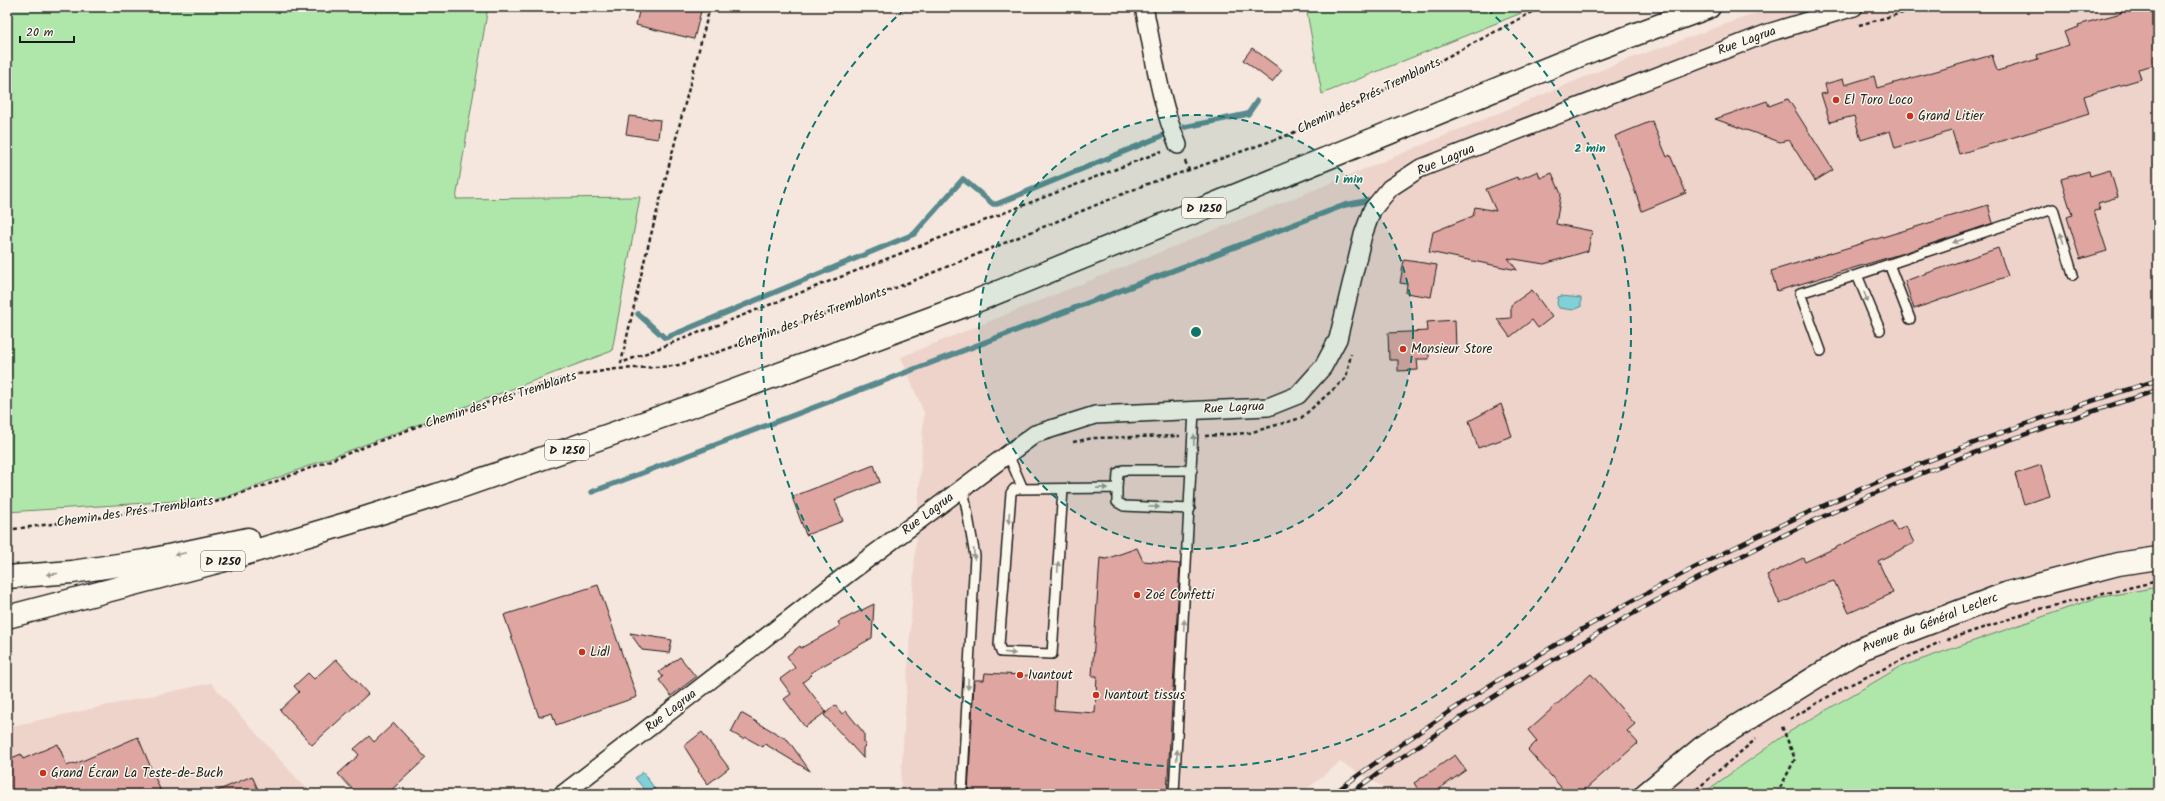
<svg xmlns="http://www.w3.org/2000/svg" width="2165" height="801" font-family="Kalam,sans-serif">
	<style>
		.built { fill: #eed3cb }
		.green { fill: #afe7ab; stroke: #668264 }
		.water { fill: #80d1d7; stroke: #58898c }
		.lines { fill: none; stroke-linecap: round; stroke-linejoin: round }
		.stream { stroke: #58898c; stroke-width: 5.5 }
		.building { fill: #dfa5a0; stroke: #1c1c1c }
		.lane-casing { stroke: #1c1c1c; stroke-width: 12 }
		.street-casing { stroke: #1c1c1c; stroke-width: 20 }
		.secondary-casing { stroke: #1c1c1c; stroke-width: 25 }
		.primary-casing { stroke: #1c1c1c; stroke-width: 25 }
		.path { stroke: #1c1c1c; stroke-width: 2.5; stroke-dasharray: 4 3; stroke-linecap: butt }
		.lane { stroke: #fbf7ec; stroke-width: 9 }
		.street { stroke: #fbf7ec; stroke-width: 17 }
		.secondary { stroke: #fbf7ec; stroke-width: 22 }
		.primary { stroke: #fbf7ec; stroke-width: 22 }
		.rail-casing { stroke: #1c1c1c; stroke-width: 4.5 }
		.rail { stroke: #fbf7ec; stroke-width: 3; stroke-dasharray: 9; stroke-linecap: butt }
		.oneway { fill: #97948e }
		.ring { fill: none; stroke: #0f766e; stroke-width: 2; stroke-dasharray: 7 5 }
		.poi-dot { fill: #c8321e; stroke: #fbf7ec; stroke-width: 1.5 }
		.labels { text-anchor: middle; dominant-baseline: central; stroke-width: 3; stroke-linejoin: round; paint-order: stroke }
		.shield { fill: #fbf7ec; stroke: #5f5e5a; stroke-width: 1 }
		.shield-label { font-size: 12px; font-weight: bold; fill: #1c1c1c }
		.street-label { font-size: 13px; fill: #1c1c1c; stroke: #fbf7ec }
		.poi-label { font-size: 13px; fill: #1c1c1c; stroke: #fbf7ec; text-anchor: start }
		.centre { fill: #0f766e; stroke: #fbf7ec; stroke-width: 2 }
		.ring-label { font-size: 12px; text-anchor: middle; font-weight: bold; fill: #0f766e; stroke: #fbf7ec; stroke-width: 3; stroke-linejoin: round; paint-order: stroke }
	</style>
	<rect width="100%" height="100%" fill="#f5e7dd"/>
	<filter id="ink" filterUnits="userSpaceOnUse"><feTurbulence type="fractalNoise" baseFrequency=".025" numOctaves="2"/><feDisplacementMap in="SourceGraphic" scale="8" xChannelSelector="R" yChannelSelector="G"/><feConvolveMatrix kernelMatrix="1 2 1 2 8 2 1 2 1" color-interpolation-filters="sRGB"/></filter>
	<g filter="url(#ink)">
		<path class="built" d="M1773 7H2158V587L2096 598 1900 667 1789 732 1702 794H1395L1340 762 1301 794H900L924 413 901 357 1336 181 1618 63Z
			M211 683 311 794H7V727Z"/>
		<path class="green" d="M7 7H488L456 199 640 197 612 351 224 498 7 512Z
			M1306 7H1536L1322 94Z
			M2158 587V794H1702L1789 732 1900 667 2096 598Z"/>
		<path class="water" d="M1561 296 1581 298V307L1573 310 1559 308 1557 304 1558 297Z
			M643 772 655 789 648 794 635 778Z"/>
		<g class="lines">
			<path class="stream" d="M1185 127 1248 114 1257 101
				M638 314 665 338 668 337 914 234 963 179 993 204H997L1169 133
				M592 492 1345 205 1376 199"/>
		</g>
		<path class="building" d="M640 7H702L694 39 636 25Z
			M2120 7H2158V64L2138 69 2141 79 2084 96 2089 114 1959 154 1952 131 1895 148 1890 131 1861 140 1854 116 1830 122 1821 94 1827 93 1825 84 1843 79 1845 85 1874 76 1877 88 1992 55 1997 71 2038 59 2037 55 2069 45 2064 32 2079 27 2078 25 2121 13Z
			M1252 48 1282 70 1272 82 1243 60Z
			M1788 99 1833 170 1815 181 1789 140 1780 142 1715 119 1767 101 1769 106Z
			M629 116 660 120 658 139 626 134Z
			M1652 121 1667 157 1670 155 1686 193 1642 211 1615 136Z
			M2110 170 2118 197 2098 203 2100 210 2094 211 2107 251 2080 259 2067 217 2072 215 2061 179 2089 171 2090 176Z
			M1538 171 1540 178 1552 173 1561 194 1556 224 1592 231 1588 251 1544 264 1508 258 1517 270 1429 252 1433 232 1473 216 1475 207 1496 211 1486 189 1517 177 1518 180Z
			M1988 205 1993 223 1910 251 1777 291 1771 271Z
			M1998 248 2008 276 1914 309 1905 281Z
			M1404 260 1437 265 1431 297 1406 293 1407 284 1400 283Z
			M1532 290 1552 317 1538 328 1532 320 1510 337 1497 319 1511 318V305Z
			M1455 320 1456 348 1429 349V359H1417L1418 370 1398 371V360H1389L1388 333 1428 331 1427 322Z
			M1501 404 1512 436 1478 448 1469 421Z
			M874 465 880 482 835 500 843 521 806 535 792 497Z
			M2041 465 2050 496 2024 504 2015 474Z
			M1892 521 1897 531 1906 526 1914 543 1878 561 1893 593 1849 613 1834 581 1818 586 1780 604 1767 575 1803 558 1805 562Z
			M1137 548 1143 561 1180 564 1167 794H968L974 680H984L985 673 1056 677 1054 710 1095 713 1097 676H1092L1100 558 1106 559Z
			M598 585 637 697 556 725 552 713 539 717 504 615Z
			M874 604 872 638 810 673 812 675 803 682 826 712 805 727 784 699 791 694 780 679 795 668 787 656 800 646 801 648 840 626 838 622Z
			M630 633 672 640 669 653 642 650Z
			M680 657 696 677 671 696 659 680 663 677 659 672Z
			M336 659 368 694 312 745 280 710 299 692 294 686 308 673 314 679Z
			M1591 674 1635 724 1627 731 1638 743 1580 794H1567L1528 750 1537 741 1528 730Z
			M835 705 842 714 846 711 864 733V742L866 745 863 748V758L824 715Z
			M741 713 788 740 810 771 765 744 763 747 745 737 743 739 731 732Z
			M394 723 426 758 387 794H357L338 774 359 755 354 749 369 736 374 742Z
			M702 732 729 768 708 784 698 771 699 770 684 746Z
			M138 737 162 794H7V760L21 754 23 759 58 744 67 766 74 763 75 764Z
			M1455 755 1466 770 1432 794H1421L1414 783Z
			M252 776 260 794H210Z"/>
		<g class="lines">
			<defs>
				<path id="lane" d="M1889 264 1910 319
					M1880 330 1857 275 2053 209 2073 275
					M1821 351 1800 293 1857 275
					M1008 454 1023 489
					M1117 488V502L1124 506 1190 509
					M1063 489 1052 654 1001 652 999 645 1011 493 1014 489 1117 488 1118 473 1123 470H1192
					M962 794 975 556 963 488
					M1174 794 1194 411"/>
				<path id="street" d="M1144 7C1154 54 1159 100 1178 145
					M563 794 850 572 1035 434 1095 415 1268 407 1298 395 1323 367 1338 339 1363 235 1372 210 1390 188 1419 169 1768 33 1854 7"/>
				<path id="secondary" d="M1646 794 1703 747 1861 649 2008 593 2118 564 2158 558"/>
				<path id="primary" d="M7 577 72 572 145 561 248 539
					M7 617 221 561 349 523 437 495 698 404 964 306 1593 50 1709 7"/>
			</defs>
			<use href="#lane" class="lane-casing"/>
			<use href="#street" class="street-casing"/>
			<use href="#secondary" class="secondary-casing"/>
			<use href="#primary" class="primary-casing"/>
			<path class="path" d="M710 7 645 258 621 363 1162 151
				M1859 25 1924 7
				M1185 161 1189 170 1288 135 1350 108 1542 7
				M1205 436 1249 433 1301 418 1346 378 1351 354
				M1073 442 1093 438 1180 436
				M7 530 215 502 269 484 426 423 531 388 572 376 616 369 675 366 698 359 790 327 898 287 1147 184 1189 170
				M1947 640 2036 610 2158 581
				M1790 719 1845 687 1940 642
				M1691 794 1756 739
				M1777 794 1795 759 1781 724"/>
			<use href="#lane" class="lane"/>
			<use href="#street" class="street"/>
			<use href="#secondary" class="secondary"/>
			<use href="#primary" class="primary"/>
			<defs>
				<path id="rail" d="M1333 794C1580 608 1863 470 2158 380
					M1349 794C1537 660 1740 545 1955 460 2022 434 2090 412 2158 390"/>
			</defs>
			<use href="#rail" class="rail-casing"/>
			<use href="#rail" class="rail"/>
		</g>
		<defs><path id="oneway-solid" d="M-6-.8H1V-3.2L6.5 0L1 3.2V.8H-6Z"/></defs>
		<g class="oneway">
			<use href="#oneway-solid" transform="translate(2062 238) rotate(-107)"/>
			<use href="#oneway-solid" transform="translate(1958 241) rotate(161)"/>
			<use href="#oneway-solid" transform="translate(1866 297) rotate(68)"/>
			<use href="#oneway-solid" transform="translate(1194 440) rotate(-88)"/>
			<use href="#oneway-solid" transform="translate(1102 488) rotate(-1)"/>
			<use href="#oneway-solid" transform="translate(1154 507) rotate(2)"/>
			<use href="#oneway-solid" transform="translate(1009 518) rotate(94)"/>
			<use href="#oneway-solid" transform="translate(180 554) rotate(168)"/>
			<use href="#oneway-solid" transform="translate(974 554) rotate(86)"/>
			<use href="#oneway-solid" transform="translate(1058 567) rotate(-87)"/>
			<use href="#oneway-solid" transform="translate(52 574) rotate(175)"/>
			<use href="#oneway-solid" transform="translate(1184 625) rotate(-87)"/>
			<use href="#oneway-solid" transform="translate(1010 653) rotate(6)"/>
			<use href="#oneway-solid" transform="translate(968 684) rotate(93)"/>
			<use href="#oneway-solid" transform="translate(1177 755) rotate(-87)"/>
		</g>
	</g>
	<circle cx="1196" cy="332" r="217" fill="#0f766e" fill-opacity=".12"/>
	<g class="ring">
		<circle cx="1196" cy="332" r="217"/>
		<path d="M1487 9A435 435 0 1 1 905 9"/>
	</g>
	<g class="poi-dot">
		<circle cx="1836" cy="100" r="4"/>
		<circle cx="1910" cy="116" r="4"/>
		<circle cx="1403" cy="349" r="4"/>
		<circle cx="1137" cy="595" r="4"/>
		<circle cx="582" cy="652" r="4"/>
		<circle cx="1020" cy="675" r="4"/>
		<circle cx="1096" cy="695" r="4"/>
		<circle cx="43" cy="773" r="4"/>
	</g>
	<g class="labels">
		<g class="shield">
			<rect x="1182" y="198" width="44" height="20" rx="3"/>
			<rect x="545" y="440" width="44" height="20" rx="3"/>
			<rect x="201" y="551" width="44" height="20" rx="3"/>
		</g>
		<g class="shield-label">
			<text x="1204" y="208">D 1250</text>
			<text x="567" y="450">D 1250</text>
			<text x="223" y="561">D 1250</text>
		</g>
		<g class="street-label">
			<text transform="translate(1747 41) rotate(-20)">Rue Lagrua</text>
			<text transform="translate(1369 96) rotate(-26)">Chemin des Prés Tremblants</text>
			<text transform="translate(1446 160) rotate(-23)">Rue Lagrua</text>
			<text transform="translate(812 318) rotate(-20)">Chemin des Prés Tremblants</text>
			<text transform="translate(501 400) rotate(-18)">Chemin des Prés Tremblants</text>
			<text transform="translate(1234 408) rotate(-3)">Rue Lagrua</text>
			<text transform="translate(135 512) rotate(-8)">Chemin des Prés Tremblants</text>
			<text transform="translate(928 514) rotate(-37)">Rue Lagrua</text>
			<text transform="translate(1930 623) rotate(-21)">Avenue du Général Leclerc</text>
			<text transform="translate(671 711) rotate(-38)">Rue Lagrua</text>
		</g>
		<g class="poi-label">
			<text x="1844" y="100">El Toro Loco</text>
			<text x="1918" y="116">Grand Litier</text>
			<text x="1411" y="349">Monsieur Store</text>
			<text x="1145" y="595">Zoé Confetti</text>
			<text x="590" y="652">Lidl</text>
			<text x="1028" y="675">Ivantout</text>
			<text x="1104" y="695">Ivantout tissus</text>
			<text x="51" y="773">Grand Écran La Teste-de-Buch</text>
		</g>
	</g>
	<circle cx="1196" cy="332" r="6" class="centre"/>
	<g class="ring-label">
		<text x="1590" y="152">2 min</text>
		<text x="1349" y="183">1 min</text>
	</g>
	<rect width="2165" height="801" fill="none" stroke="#fbf7ec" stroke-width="24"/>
	<rect x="12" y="12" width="2141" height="777" fill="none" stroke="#1c1c1c" stroke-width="1.5" filter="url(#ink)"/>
	<path d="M20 36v6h54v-6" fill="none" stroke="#1c1c1c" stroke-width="2"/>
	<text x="26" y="36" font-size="12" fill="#1c1c1c" stroke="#fbf7ec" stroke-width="3" paint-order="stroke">20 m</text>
</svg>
